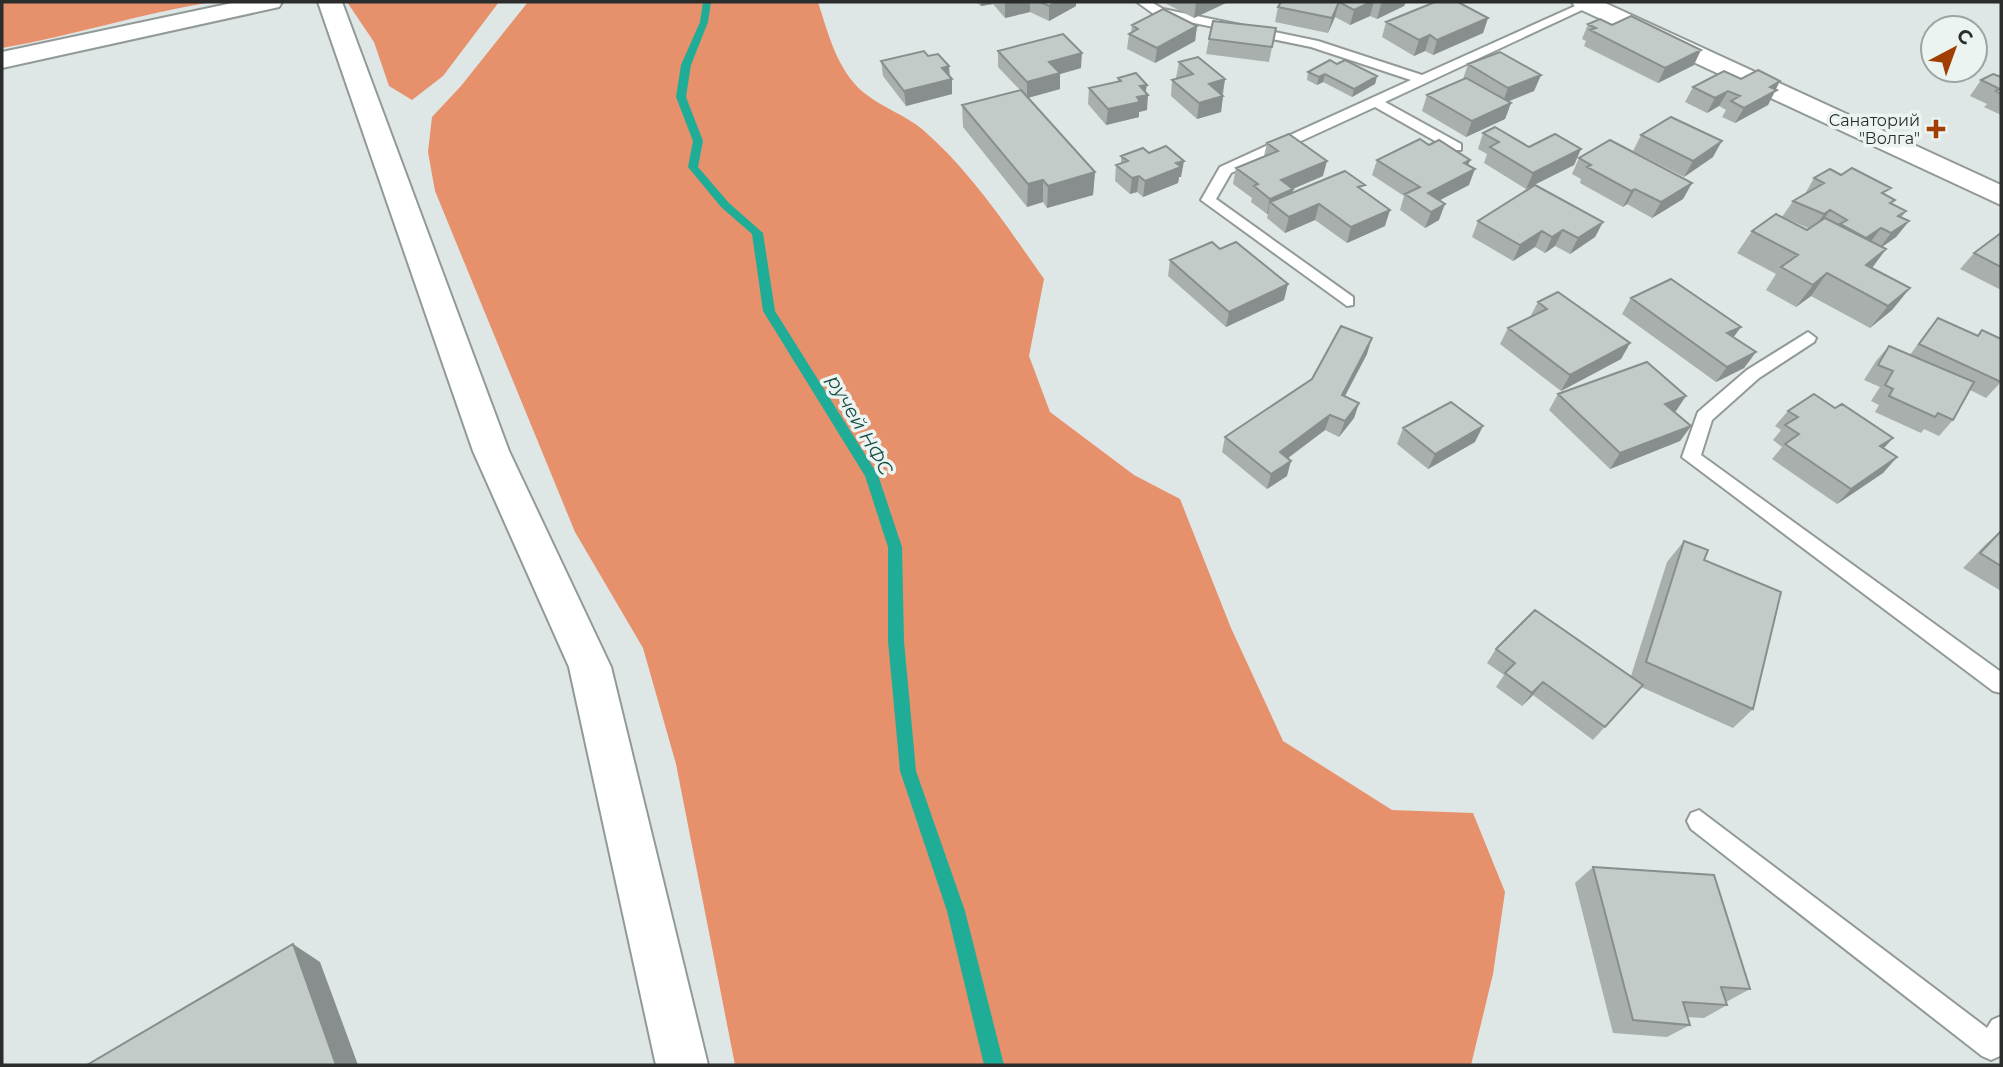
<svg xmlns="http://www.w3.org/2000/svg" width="2003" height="1067" font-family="Montserrat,sans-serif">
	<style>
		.forest { fill: #e6906c }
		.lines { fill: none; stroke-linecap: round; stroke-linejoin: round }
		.stream { fill: #20ad98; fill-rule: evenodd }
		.service-casing { stroke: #929a98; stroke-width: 4 }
		.minor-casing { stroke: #929a98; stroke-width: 4 }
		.service { fill: #fff; fill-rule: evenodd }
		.minor { fill: #fff; fill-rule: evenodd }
		.wall { fill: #a8afad; fill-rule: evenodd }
		.shaded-wall { fill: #888e8d }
		.building { fill: #c3cbc9; stroke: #888e8d; stroke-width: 2 }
		.poi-dot { fill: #a13e02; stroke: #ecf4f2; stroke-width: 2.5 }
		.labels { text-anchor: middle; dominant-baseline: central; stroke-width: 7; stroke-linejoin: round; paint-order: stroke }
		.far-poi-label { font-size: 16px; fill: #2a2d2c; stroke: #ecf4f2; text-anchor: end }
		.water-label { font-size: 19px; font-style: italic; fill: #144b41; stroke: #ecf4f2 }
	</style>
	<rect width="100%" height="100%" fill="#dee7e5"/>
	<path class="forest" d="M2 2H212C141 13 73 36 2 48Z
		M347 2H499L443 76 412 100 389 86 374 42Z
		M528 2H818C828 33 837 70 863 92 881 107 905 115 922 129 971 171 1008 228 1044 279L1029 356 1050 412 1134 475 1180 499 1231 628 1283 741 1392 810 1473 813 1505 892 1493 974 1471 1065H735L676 764 643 648 575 532 435 191 428 152 432 117 461 86Z"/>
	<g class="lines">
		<path class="stream" d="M703 2H711L708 22 691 65 686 97 703 141 698 167 729 203 763 233 775 311 878 475 902 547 904 641 916 771 965 911 1004 1065H984L947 911 900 771 888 641V547L865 476 763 311 752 234 721 207 688 167 693 141 676 97 681 65 700 22Z"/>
		<defs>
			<path id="service" d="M1137 2H1151L1163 9 1318 41 1422 75 1584 2 1597 3 1385 102 1461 144V150H1451L1375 107 1231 173 1216 199 1353 297V305L1347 306 1201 200 1220 167 1411 80 1311 47 1155 15Z
				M1808 332 1816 338 1814 342 1759 378 1712 420 1701 455 2001 672V693L1993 691 1682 457 1698 412 1747 370Z
				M1699 810 1987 1028 1992 1020 2001 1016 2000 1056 1991 1060 1982 1056 1691 829 1687 821 1691 813Z"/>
			<path id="minor" d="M237 2H282L279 7 270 9 2 68V52Z
				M318 2H342L509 451 611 667 708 1065H656L569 667 473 451Z
				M1572 2H1603L2001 185V205L1575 7Z"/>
		</defs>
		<use href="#service" class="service-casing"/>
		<use href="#minor" class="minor-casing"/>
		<use href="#service" class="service"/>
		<use href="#minor" class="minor"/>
	</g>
	<path class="wall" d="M976 2H1076V6L1049 21 1030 12 1005 18 993 4 981 6Z
		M1163 2H1228L1194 18Z
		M1281 2H1406L1404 6 1377 19 1370 16 1350 25 1335 17 1328 33 1275 22 1278 7Z
		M1488 18 1483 33 1433 55 1425 51 1414 56 1382 37 1386 22Z
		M1588 24 1694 65 1658 83 1584 46 1586 41 1582 39Z
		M1132 25 1197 26 1195 41 1155 63 1127 49 1129 34 1131 33Z
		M1276 28 1269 62 1206 54 1209 39Z
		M998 51 1081 68 1060 74V89L1028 98 1095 172 1093 195 1047 208 1043 202 1027 207 963 127 962 105 1020 90 998 67Z
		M928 56 952 79V94L906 106 883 76 881 61Z
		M1179 62 1225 79 1221 112 1197 119 1171 96 1172 80 1178 79 1176 78Z
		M1337 64 1377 76 1375 84 1352 97 1323 82 1317 85 1307 80 1308 72Z
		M1468 64 1541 75 1534 91 1508 101 1511 103 1505 119 1466 137 1422 111 1427 95 1463 79Z
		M2001 77V115L1984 107 1987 104 1970 96 1981 80Z
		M1118 78 1146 92 1147 110 1139 112V117L1106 125 1088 104 1089 88 1118 82Z
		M1741 79 1776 89 1768 105 1735 123 1722 117 1726 110 1719 106 1707 113 1685 102 1693 87Z
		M1483 133 1529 147 1581 149 1574 165 1526 189 1484 163 1487 154 1478 149Z
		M1641 135 1713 157 1684 177 1633 151Z
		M1267 143 1323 176 1293 189V193L1363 191 1385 226 1347 243 1315 220 1285 233 1267 218 1268 214H1267L1251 202 1252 198 1233 184 1236 168 1264 156Z
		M1429 145 1468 165 1469 185 1439 200V220L1425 228 1400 210 1404 196 1372 175 1377 160Z
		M1121 156 1181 177H1179L1178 183 1143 197 1137 192 1130 194 1115 181 1116 165 1121 163Z
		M1579 158 1692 183 1683 199 1652 218 1627 204 1623 207 1580 183 1581 179 1572 174Z
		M1814 178 1886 195 1892 204 1906 211 1901 218 1909 221 1896 237 1882 247 1886 249 1872 268 1910 288 1892 310 1870 328 1811 296 1796 307 1766 290 1776 274 1737 253 1752 231 1782 217 1793 201 1805 194ZM1783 217 1810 229 1807 230Z
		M1478 221 1603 222 1595 237 1570 254 1555 246 1545 253 1535 247 1513 261 1472 237Z
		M2001 233V290L1960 269 1974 253Z
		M1170 260 1284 300 1226 327 1168 276Z
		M1631 298 1741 327 1733 337 1756 352 1744 368 1716 382 1622 314Z
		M1538 302 1630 343 1621 359 1561 391 1500 344 1508 328 1530 317Z
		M1938 318 1977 335 1982 330 2001 339V382L1986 398 1970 390 1953 420 1939 436 1924 429 1921 433 1875 412 1879 405 1871 401 1880 387 1864 380 1876 361 1889 346 1910 355 1925 334Z
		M1367 354 1345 396 1359 403 1354 418 1339 437 1325 430 1288 458 1287 476 1267 489 1222 452 1225 437Z
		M1558 394 1676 411 1675 412 1691 426 1680 441 1610 469 1549 410Z
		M1835 408 1893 438 1884 448 1897 457 1883 473 1837 504 1772 459 1782 447 1773 440 1781 430 1775 426 1788 411Z
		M1403 428 1475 442 1428 469 1397 444Z
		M2001 531V591L1963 568 1985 545Z
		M1684 541 1704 560 1753 709 1733 728 1641 687 1593 740 1533 695 1522 706 1496 687 1504 675 1487 663 1496 649 1631 676 1667 562Z
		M1593 867 1750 989 1726 1002 1727 1005 1704 1018 1687 1017 1690 1025 1667 1037 1613 1033 1575 883Z"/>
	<path class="shaded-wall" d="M981 2H993V4L981 6Z
		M1008 2H1030V12L1005 18V3Z
		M1057 2H1076V6L1049 21V6Z
		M1199 2H1228L1194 18 1196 3Z
		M1339 2 1335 17 1328 33 1332 18Z
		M1371 2H1374L1370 16 1350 25 1354 10Z
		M1386 2H1406L1404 6 1377 19 1381 4Z
		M1488 18 1483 33 1433 55 1437 40Z
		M1197 26 1195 41 1155 63 1157 48Z
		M1430 35 1425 51 1414 56 1419 40Z
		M1701 50 1694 65 1658 83 1665 68Z
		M1082 53 1081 68 1060 74V89L1027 98V82L1049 62Z
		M949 66 950 79H952V94L906 106 904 91 942 68Z
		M1325 74 1323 82 1317 85 1319 77Z
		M1541 75 1534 91 1502 104 1508 88Z
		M1377 76 1375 84 1352 97 1354 89Z
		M1225 79 1222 95 1209 84Z
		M1780 81 1768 105 1735 123 1744 108 1770 87Z
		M1147 85 1145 95H1148L1147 110 1139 112V117L1106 125 1108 109 1140 86Z
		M1728 91 1719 106 1707 113 1715 98Z
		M1223 96 1221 112 1197 119 1199 103Z
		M1511 103 1505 119 1466 137 1472 121Z
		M1722 141 1713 157 1684 177 1693 161Z
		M1581 149 1574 165 1526 189 1533 173Z
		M1470 160 1465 175 1475 169 1469 185 1425 208 1428 193 1464 163Z
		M1184 161 1181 177H1179L1178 183 1143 197 1145 181 1176 163Z
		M1327 161 1323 176 1278 195 1281 180Z
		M1095 172 1093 195 1047 208 1048 186Z
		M1139 176 1137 192 1130 194 1132 178Z
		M1043 180V202L1027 207 1028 184Z
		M1692 183 1683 199 1652 218 1661 202Z
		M1293 189 1290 205 1270 202 1268 214H1267L1270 199Z
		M1635 189 1627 204 1623 207 1631 191Z
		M1319 204 1315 220 1285 233 1289 217Z
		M1445 204 1439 220 1425 228 1431 212Z
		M1390 210 1385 226 1347 243 1351 227Z
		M1830 210 1819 226 1813 230 1824 214Z
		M1909 221 1896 237 1879 249 1891 233Z
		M1603 222 1595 237 1570 254 1578 238Z
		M1881 228 1869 244 1854 254 1866 238Z
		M1563 230 1555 246 1545 253 1552 237Z
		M1542 231 1535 247 1513 261 1520 245Z
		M1886 249 1869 272 1848 287 1866 265Z
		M1827 273 1811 296 1796 307 1813 285Z
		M1288 284 1284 300 1226 327 1229 312Z
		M1910 288 1892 310 1870 328 1888 306Z
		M1741 327 1730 342 1727 333Z
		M1372 338 1367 354 1337 411 1342 395Z
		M1630 343 1621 359 1561 391 1570 375Z
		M1756 352 1744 368 1716 382 1727 367Z
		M1686 396 1676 411 1655 419 1665 404Z
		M1359 403 1354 418 1339 437 1345 421Z
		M1330 415 1325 430 1276 467 1280 452Z
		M1483 426 1475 442 1428 469 1435 454Z
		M1691 426 1680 441 1610 469 1620 453Z
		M1893 438 1879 453 1880 446Z
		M1897 457 1883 473 1837 504 1851 489Z
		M1291 461 1287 476 1267 489 1271 474Z
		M1543 682 1533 695 1522 706 1532 693Z
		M293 944 320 962 358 1065H336Z"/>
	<path class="building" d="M1040 2H1057L1049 6Z
		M1281 2H1371L1354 10 1339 2 1332 18 1278 7Z
		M1435 2H1458L1488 18 1437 40 1430 35 1419 40 1386 22Z
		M1163 9 1197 26 1157 48 1129 34 1138 29 1132 25Z
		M1631 16 1701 50 1665 68 1590 30 1596 28 1588 24 1600 19 1612 25Z
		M1213 21 1276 28 1272 47 1209 39Z
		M1063 34 1082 53 1049 62 1060 73 1027 82 998 51Z
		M924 51 928 56 938 54 949 66 942 68 952 79 904 91 881 61Z
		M1500 52 1541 75 1508 88 1468 64Z
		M1198 57 1225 79 1209 84 1223 96 1199 103 1172 80 1193 74 1179 62Z
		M1330 60 1337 64 1345 60 1377 76 1354 89 1325 74 1319 77 1308 72Z
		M1758 70 1780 81 1770 87 1777 90 1744 108 1731 101 1740 96 1728 91 1715 98 1693 87 1724 71 1741 79Z
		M1136 73 1147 85 1140 86 1148 95 1137 97 1140 102 1108 109 1089 88 1121 81 1118 78Z
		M1993 74 2001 77V94L1996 91 2000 89 1981 80Z
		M1466 78 1511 103 1472 121 1427 95Z
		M1021 90 1095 172 1048 186 1043 180 1028 184 962 105Z
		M1671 117 1722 141 1693 161 1641 135Z
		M1495 127 1529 147 1555 134 1581 149 1533 173 1490 147 1499 142 1483 133Z
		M1289 134 1327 161 1281 180 1293 189 1270 199 1254 186 1258 184 1236 168 1278 151 1267 143Z
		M1420 139 1429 145 1439 140 1470 160 1464 163 1475 169 1428 193 1445 204 1431 212 1405 194 1420 187 1377 160Z
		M1610 140 1692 183 1661 202 1635 189 1631 191 1587 167 1591 165 1579 158Z
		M1166 146 1184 161 1176 163 1181 167 1145 181 1139 176 1132 178 1116 165 1128 161 1121 156 1143 148 1149 153Z
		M1852 168 1891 188 1882 193 1895 200 1890 203 1906 211 1898 216 1909 221 1891 233 1881 228 1866 238 1840 224 1847 220 1830 210 1824 214 1793 201 1824 183 1814 178 1830 169 1841 175Z
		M1345 171 1365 185 1358 187 1390 210 1351 227 1319 204 1289 217 1270 202Z
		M1535 185 1603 222 1578 238 1563 230 1552 237 1542 231 1520 245 1478 221Z
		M1776 214 1807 230 1825 218 1886 249 1866 265 1910 288 1888 306 1827 273 1813 285 1781 267 1798 255 1752 231Z
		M2001 233V267L1974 253Z
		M1212 242 1220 249 1236 242 1288 284 1229 312 1170 260Z
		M1671 279 1741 327 1727 333 1756 352 1727 367 1631 298Z
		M1558 292 1630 343 1570 375 1508 328 1547 309 1538 302Z
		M1938 318 1978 336 1982 330 2001 339V382L1919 344Z
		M1341 326 1372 338 1342 395 1359 403 1345 421 1330 415 1280 452 1291 461 1271 474 1225 437 1312 379Z
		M1889 346 1974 382 1953 420 1938 413 1935 417 1889 396 1893 389 1885 385 1893 371 1878 365Z
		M1647 362 1686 396 1665 404 1691 426 1620 453 1558 394Z
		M1814 394 1835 408 1842 404 1893 438 1880 446 1897 457 1851 489 1785 444 1799 434 1785 425 1798 417 1788 411Z
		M1451 402 1483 426 1435 454 1403 428Z
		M2001 531V566L1980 553Z
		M1684 541 1708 550 1704 560 1781 592 1753 709 1646 662Z
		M1535 610 1643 685 1605 727 1543 682 1532 693 1505 673 1515 663 1496 649Z
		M1593 867 1714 875 1750 989 1721 987 1727 1005 1683 1002 1690 1025 1633 1020Z
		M293 944 336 1065H87Z"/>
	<path class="poi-dot" d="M1932.5 118.5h7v7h7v7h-7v7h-7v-7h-7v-7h7z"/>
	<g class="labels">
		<g class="far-poi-label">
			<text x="1920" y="120">Санаторий<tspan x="1920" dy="18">"Волга"</tspan></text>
		</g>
		<g class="water-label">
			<text transform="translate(860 425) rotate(60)">ручей НФС</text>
		</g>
	</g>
	<rect width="2003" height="1067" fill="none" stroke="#2a2d2c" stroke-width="7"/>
	<g transform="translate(1954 49) rotate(41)"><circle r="33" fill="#ecf4f2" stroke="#9ea4a3" stroke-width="2"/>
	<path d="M0-5L12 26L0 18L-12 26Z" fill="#a13e02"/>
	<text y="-10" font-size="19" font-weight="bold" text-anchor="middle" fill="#2a2d2c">С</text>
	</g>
</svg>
